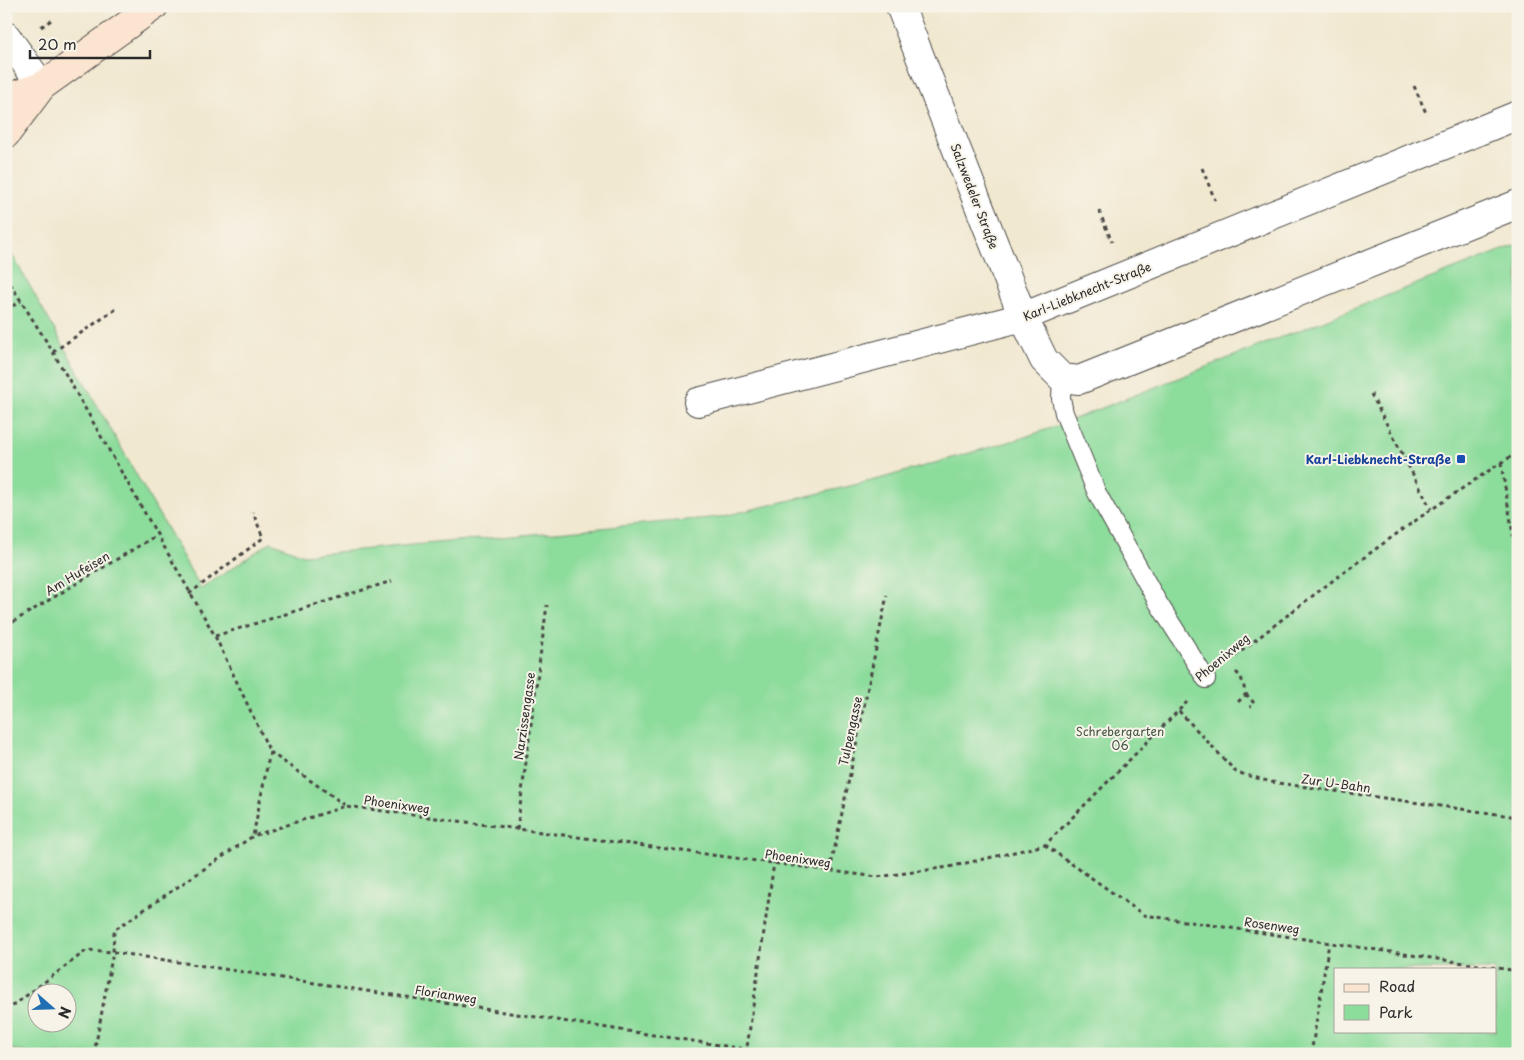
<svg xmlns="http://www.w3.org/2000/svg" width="1524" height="1060" font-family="'Playpen Sans',sans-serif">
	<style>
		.green { fill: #8cdc9b; stroke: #5c8463; fill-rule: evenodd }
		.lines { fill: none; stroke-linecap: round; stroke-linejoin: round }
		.lane-casing { stroke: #494744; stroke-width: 20 }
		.street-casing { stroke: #494744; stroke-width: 30 }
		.secondary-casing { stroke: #494744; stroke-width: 30 }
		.path { stroke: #494744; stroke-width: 3; stroke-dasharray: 4 4; stroke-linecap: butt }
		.lane { stroke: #fff; stroke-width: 18 }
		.street { stroke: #fff; stroke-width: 28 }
		.secondary { stroke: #fce5d0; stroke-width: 28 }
		.transit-dot { fill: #1a4fb4; stroke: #f7f3e8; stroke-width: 2 }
		.labels { text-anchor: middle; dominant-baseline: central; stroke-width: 4; stroke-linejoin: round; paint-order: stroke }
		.street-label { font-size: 12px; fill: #2b2b2b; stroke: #f7f3e8 }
		.transit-label { font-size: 12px; font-weight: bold; fill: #164399; stroke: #f7f3e8; text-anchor: end }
		.park-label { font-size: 12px; fill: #435747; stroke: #f7f3e8 }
	</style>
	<rect width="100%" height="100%" fill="#f7f3e8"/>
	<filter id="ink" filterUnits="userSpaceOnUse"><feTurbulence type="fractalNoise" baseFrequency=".02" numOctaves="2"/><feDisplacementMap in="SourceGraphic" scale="10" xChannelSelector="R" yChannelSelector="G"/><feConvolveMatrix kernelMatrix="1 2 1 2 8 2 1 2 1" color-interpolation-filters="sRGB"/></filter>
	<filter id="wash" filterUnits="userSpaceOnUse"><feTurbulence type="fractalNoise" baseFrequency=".0096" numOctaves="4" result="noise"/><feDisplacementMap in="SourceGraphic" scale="20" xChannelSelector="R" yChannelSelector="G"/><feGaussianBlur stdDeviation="1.12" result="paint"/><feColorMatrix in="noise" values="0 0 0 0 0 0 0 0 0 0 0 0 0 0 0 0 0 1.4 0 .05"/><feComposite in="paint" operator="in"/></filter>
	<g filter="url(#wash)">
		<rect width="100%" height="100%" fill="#f1e8d0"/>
		<path class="green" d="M6 244 201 589 271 542 304 555 720 517 879 479 1019 439 1054 427 1518 244V1054H32L6 1048ZM1335 969H1495V1031H1335ZM38 992H68V1022H38Z"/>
	</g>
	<g filter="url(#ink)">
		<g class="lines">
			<defs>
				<path id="lane" d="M1062 378 1061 398 1064 413 1097 493 1157 601 1206 679"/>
				<path id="street" d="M900 6 1023 317 1044 360 1062 378 1079 380 1518 204
					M6 36 42 86
					M698 402 1023 317 1518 115"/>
				<path id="secondary" d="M6 98 42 86 154 6
					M6 134 42 86"/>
			</defs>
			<use href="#lane" class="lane-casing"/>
			<use href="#street" class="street-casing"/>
			<use href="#secondary" class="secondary-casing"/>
			<path class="path" d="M41 27 53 19
				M1414 86 1427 115
				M1202 168 1215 200
				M1099 211 1112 242
				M6 277 53 352 215 636 270 752 253 836
				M6 310 21 301
				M53 352 116 309
				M1371 394 1431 509
				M1501 463 1518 564
				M189 594 263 538 253 512
				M6 626 157 535
				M215 636 392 581
				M1229 661C1322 587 1417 516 1518 452
				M1236 672 1241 677 1246 694 1238 702
				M1246 694 1254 703 1250 707
				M1179 711 1236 772 1271 782 1518 817
				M270 752 345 805
				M517 829 547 605
				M1045 845 1144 915 1518 971
				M830 871 887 595
				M6 1011 87 950 113 952 114 930 253 836 346 806 877 877 949 867 1045 845 1187 702
				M94 1054 113 952 777 1054
				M746 1054 774 863
				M1311 1054 1329 943"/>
			<use href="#lane" class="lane"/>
			<use href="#street" class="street"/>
			<use href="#secondary" class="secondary"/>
		</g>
	</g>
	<rect class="transit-dot" x="1456" y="454" width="10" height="10" rx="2.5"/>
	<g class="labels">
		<g class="street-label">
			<text transform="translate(975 196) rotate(69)">Salzwedeler Straße</text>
			<text transform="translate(1087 291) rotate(-22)">Karl-Liebknecht-Straße</text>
			<text transform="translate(77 573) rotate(-31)">Am Hufeisen</text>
			<text transform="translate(1222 657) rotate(-40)">Phoenixweg</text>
			<text transform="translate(524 716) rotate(-82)">Narzissengasse</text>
			<text transform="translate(850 731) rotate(-78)">Tulpengasse</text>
			<text transform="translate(1336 783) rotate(8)">Zur U-Bahn</text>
			<text transform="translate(397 804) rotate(8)">Phoenixweg</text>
			<text transform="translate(798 858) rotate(8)">Phoenixweg</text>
			<text transform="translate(1272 925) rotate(8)">Rosenweg</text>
			<text transform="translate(446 994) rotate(9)">Florianweg</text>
		</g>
		<g class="transit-label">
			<text x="1451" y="459">Karl-Liebknecht-Straße</text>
		</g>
		<g class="park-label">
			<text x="1120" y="731">Schrebergarten<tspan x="1120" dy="14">06</tspan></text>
		</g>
	</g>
	<rect width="1524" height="1060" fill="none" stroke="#f7f3e8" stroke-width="25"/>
	<rect x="1334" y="968" width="162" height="65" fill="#f7f3e8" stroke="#a5a39c"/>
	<rect x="1344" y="984" width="25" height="8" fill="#fce5d0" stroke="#a5a39c"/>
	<text x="1379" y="992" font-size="15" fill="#2b2b2b">Road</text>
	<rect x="1344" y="1005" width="25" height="15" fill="#8cdc9b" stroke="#a5a39c"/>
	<text x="1379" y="1018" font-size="15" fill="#2b2b2b">Park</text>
	<g transform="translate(52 1008) rotate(110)"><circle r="24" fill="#f7f3e8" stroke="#a5a39c"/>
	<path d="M0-4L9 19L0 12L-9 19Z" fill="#1f6fb2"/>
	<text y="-8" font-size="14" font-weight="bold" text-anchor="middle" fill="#2b2b2b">N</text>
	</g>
	<path d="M30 50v8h120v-8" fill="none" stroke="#2b2b2b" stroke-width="2.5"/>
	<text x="38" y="50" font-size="15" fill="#2b2b2b" stroke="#f7f3e8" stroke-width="4" paint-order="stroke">20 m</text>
</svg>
